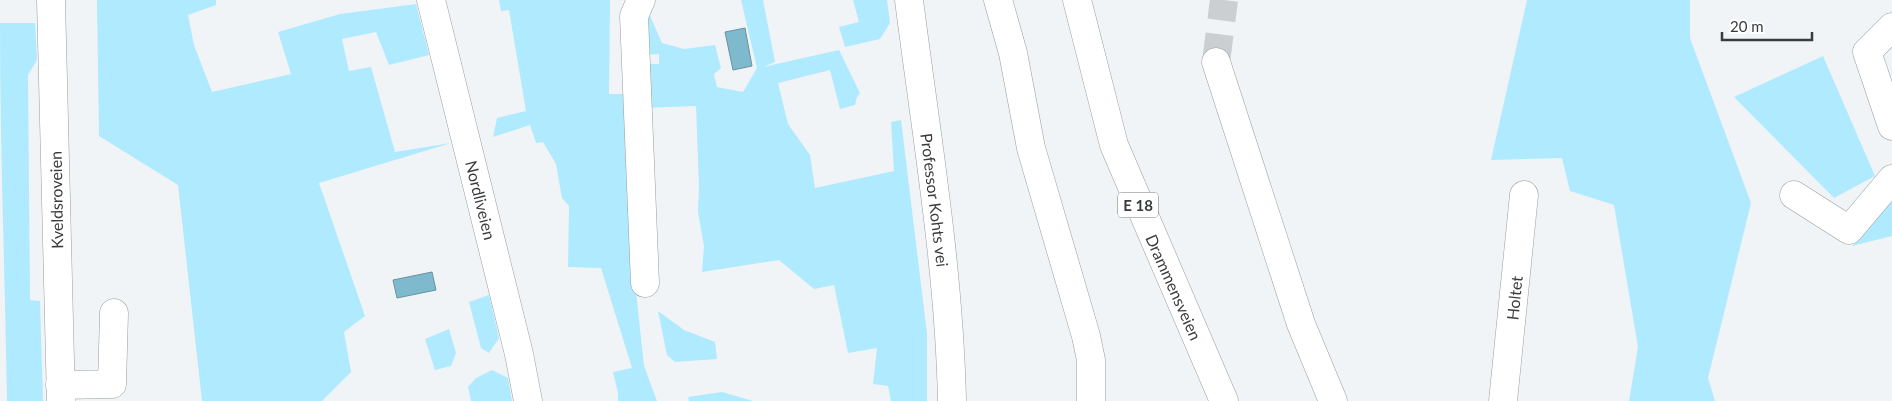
<svg xmlns="http://www.w3.org/2000/svg" width="1892" height="401" font-family="Lato,sans-serif">
	<style>
		.green { fill: #b0eaff }
		.water { fill: #7eb9cd; stroke: #6993a2 }
		.lines { fill: none; stroke-linecap: round; stroke-linejoin: round }
		.highway-tunnel { stroke: #cbcfd1; stroke-width: 28; stroke-dasharray: 28 14; stroke-linecap: butt }
		.minor-casing { stroke: #999d9f; stroke-width: 29 }
		.major-casing { stroke: #999d9f; stroke-width: 29 }
		.highway-casing { stroke: #999d9f; stroke-width: 29 }
		.minor { stroke: #fff; stroke-width: 28 }
		.major { stroke: #fff; stroke-width: 28 }
		.highway { stroke: #fff; stroke-width: 28 }
		.labels { text-anchor: middle; dominant-baseline: central; stroke-width: 4; stroke-linejoin: round; paint-order: stroke }
		.shield { fill: #fff; stroke: #747676; stroke-width: 1 }
		.shield-label { font-size: 15px; font-weight: bold; fill: #393b3c }
		.street-label { font-size: 16px; fill: #393b3c; stroke: #fff }
	</style>
	<rect width="100%" height="100%" fill="#f0f4f6"/>
	<path class="green" d="M97 0H216V5L188 15 194 45 212 92 291 74 278 32 340 14 416 4 429 55 389 65 376 32 342 39 349 71 371 67 395 152 451 143 319 183 365 316 344 332 351 372 322 401H202L178 185 99 136Z
		M499 0H610L609 94H624L632 254 644 366 657 401H618V393L613 372 632 368 601 268 568 267 569 206 562 198 556 164 543 142 536 143 530 125 493 137 497 118 526 111 509 10 501 11Z
		M741 0H763L775 62 763 67 839 50 860 93 857 97 855 105 840 109 830 70 778 83 788 124 810 155 815 188 894 171 891 122 901 120 927 334V401H891L888 386 873 384 877 348 848 353 834 285 814 289 779 260 702 272 704 246 698 212 699 186 696 106 643 108 646 64H659V54L645 55 647 9 662 43 684 49 715 45 721 68 714 74 717 87 743 92 757 68Z
		M853 0H887L890 23 880 39 845 47 839 27 859 22Z
		M1527 0H1690V38L1751 203 1708 378 1715 401H1629L1638 347 1614 205 1570 191 1562 158 1491 160Z
		M0 23H35L37 60 28 75 30 300 40 301 43 401H7C5 275 0 149 0 23Z
		M1823 56 1875 176 1834 198 1734 97Z
		M1892 190V236L1852 246 1890 191Z
		M489 295 499 338 489 353 481 348 469 302Z
		M658 311 684 330 715 342 717 359 675 362 667 355Z
		M449 329 456 353 451 366 435 370 425 339Z
		M492 370 508 378 512 401H471L468 387 476 378Z
		M722 392 753 401H689L688 397Z"/>
	<path class="water" d="M745 28 752 66 733 70 725 32Z
		M432 272 436 290 397 298 393 280Z"/>
	<g class="lines">
		<path class="highway-tunnel" d="M1216 62 1224 0"/>
		<defs>
			<path id="minor" d="M431 0 519 354 528 401
				M641 0 634 16 645 283
				M998 0 1013 53 1031 148 1086 336 1091 360V401
				M1892 27 1867 52 1892 126
				M1794 195 1849 230 1892 179
				M60 385 112 384 114 313
				M1503 401 1524 195"/>
			<path id="major" d="M51 0 61 401
				M909 0C926 134 949 266 952 401"/>
			<path id="highway" d="M1077 0 1114 145 1224 401
				M1216 62 1301 324 1333 401"/>
		</defs>
		<use href="#minor" class="minor-casing"/>
		<use href="#major" class="major-casing"/>
		<use href="#highway" class="highway-casing"/>
		<use href="#minor" class="minor"/>
		<use href="#major" class="major"/>
		<use href="#highway" class="highway"/>
	</g>
	<g class="labels">
		<rect class="shield" x="1118" y="192.5" width="40" height="25" rx="4"/>
		<g class="shield-label">
			<text x="1138" y="205">E 18</text>
		</g>
		<g class="street-label">
			<text transform="translate(56 200) rotate(-91)">Kveldsroveien</text>
			<text transform="translate(481 200) rotate(76)">Nordliveien</text>
			<text transform="translate(935 200) rotate(83)">Professor Kohts vei</text>
			<text transform="translate(1174 287) rotate(66)">Drammensveien</text>
			<text transform="translate(1514 298) rotate(-84)">Holtet</text>
		</g>
	</g>
	<path d="M1722 32v8h90v-8" fill="none" stroke="#393b3c" stroke-width="2.5"/>
	<text x="1730" y="32" font-size="15" fill="#393b3c" stroke="#ffffff" stroke-width="4" paint-order="stroke">20 m</text>
</svg>
